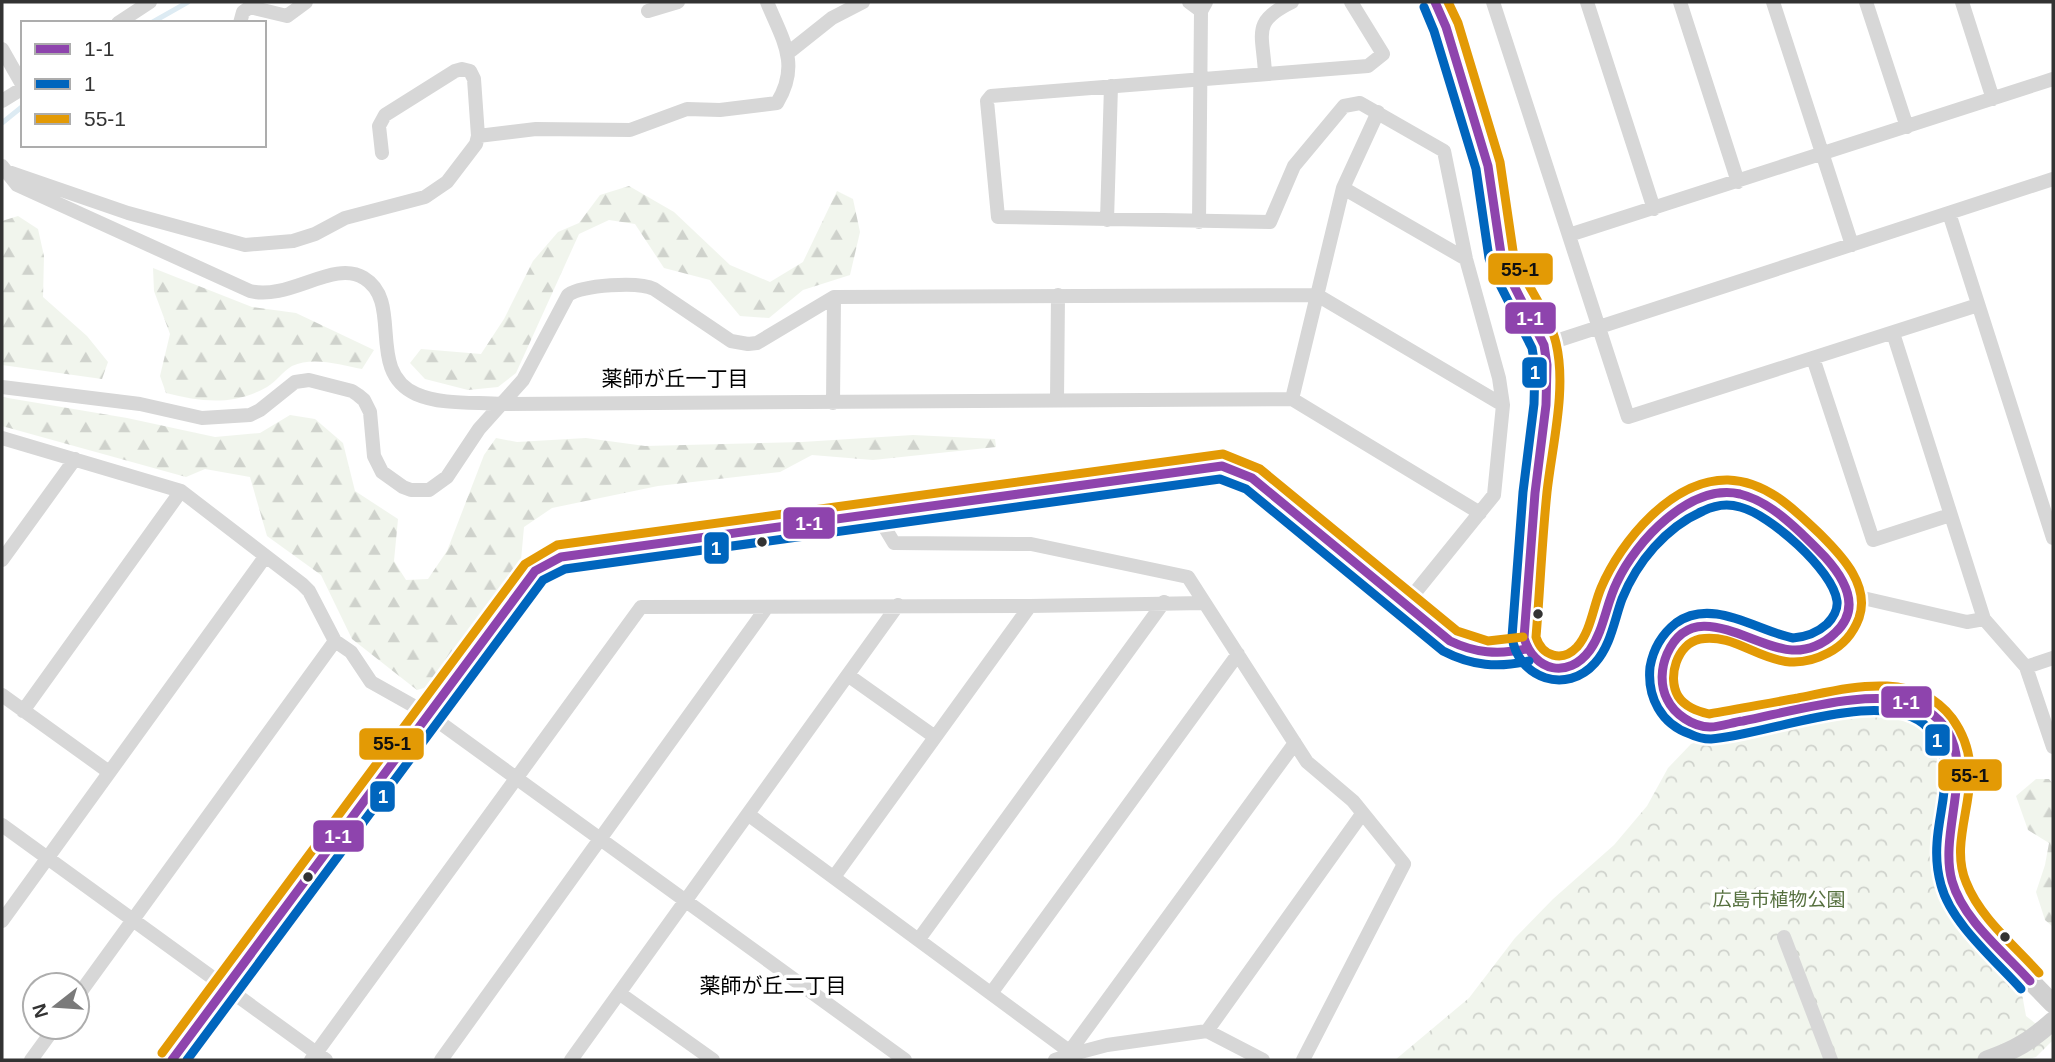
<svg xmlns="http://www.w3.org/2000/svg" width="2055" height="1062" font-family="Helvetica,'Noto Sans JP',sans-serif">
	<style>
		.forest { fill: url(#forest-firs) }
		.park { fill: url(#park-crowns) }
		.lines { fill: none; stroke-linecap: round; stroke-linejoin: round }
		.stream { stroke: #ddebf3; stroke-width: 5 }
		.street { stroke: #d7d7d7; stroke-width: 14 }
		.secondary { stroke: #d0d0d0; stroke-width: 19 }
		.bus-1-casing { stroke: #fff; stroke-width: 14 }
		.bus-2-casing { stroke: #fff; stroke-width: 14 }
		.bus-3-casing { stroke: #fff; stroke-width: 14 }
		.bus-1 { stroke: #8e44ad; stroke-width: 9 }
		.bus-2 { stroke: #0065bd; stroke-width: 9 }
		.bus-3 { stroke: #e39a05; stroke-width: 9 }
		.bus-dot { fill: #333; stroke: #fff; stroke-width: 2.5 }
		.labels { text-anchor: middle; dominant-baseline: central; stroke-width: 7; stroke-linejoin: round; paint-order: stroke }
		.park-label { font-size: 19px; fill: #56703f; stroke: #fff }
		.neighbourhood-label { font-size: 21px; fill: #000; stroke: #fff }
		.line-badge { stroke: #fff; stroke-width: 2.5 }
		.badge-label { font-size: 19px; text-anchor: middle; font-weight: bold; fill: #fff }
		.pale-badge-label { font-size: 19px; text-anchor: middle; font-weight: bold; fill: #111 }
	</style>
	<defs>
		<pattern id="forest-firs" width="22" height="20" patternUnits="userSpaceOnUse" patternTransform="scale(1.75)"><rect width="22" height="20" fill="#f1f5ed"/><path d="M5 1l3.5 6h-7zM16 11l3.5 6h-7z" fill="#cfd2cc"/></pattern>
		<pattern id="park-crowns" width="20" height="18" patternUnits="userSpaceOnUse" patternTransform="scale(1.75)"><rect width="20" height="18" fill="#f1f5ed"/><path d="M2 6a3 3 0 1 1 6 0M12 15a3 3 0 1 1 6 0" fill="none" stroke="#cfd2cc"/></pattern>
	</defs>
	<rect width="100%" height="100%" fill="#fff"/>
	<path class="forest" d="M629 186 674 212 730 265 770 282 803 262 837 191 853 199 860 232 850 275 803 290 769 318 740 316 710 280 664 268 635 224 609 220 579 234 516 373 498 387 468 390 425 379 410 363 421 349 481 354 504 319 533 261 558 232 579 223 600 195Z
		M18 216 38 229 44 256 43 297 87 336 108 362 102 379 2 365V221Z
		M153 268 252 307 296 313 374 350 362 369C341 365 313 356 292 366 283 371 276 382 267 387 233 406 202 402 166 393L160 376 170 334 154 291Z
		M2 397 127 418 215 437 260 433 290 415 315 419 343 443 355 491 398 519 394 561 406 580 428 579 447 551 484 455 496 438 517 442 586 438 645 446 802 442 913 435 995 439 996 447 873 460 812 455 780 472 658 486 552 508 524 527 521 560 431 686 417 690 352 639 321 575 267 536 250 477 205 469 186 477 2 426Z
		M2036 779H2049L2053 784V927L2045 920 2036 892 2045 865 2049 843 2028 830 2016 796Z"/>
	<path class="park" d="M1864 704H1890L1921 715 1947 744 1951 775 1940 836 1938 860 1939 879 1950 904 2022 994 2026 1016 2053 1037V1040L2036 1057 2025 1060H1395L1469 998 1515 938 1553 899 1614 845 1647 806 1668 768 1691 744 1726 731Z"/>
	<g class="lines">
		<path class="stream" d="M151 23 188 2
			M2 123 23 106"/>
		<path class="street" d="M1189 2 1201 11
			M1351 2 1383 54 1368 66 991 96 987 101 998 217 1270 222 1294 166 1344 106 1360 103 1444 151 1466 259 1499 378 1503 405 1494 495 1405 605
			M1493 2 1628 417 1978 305
			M1587 2 1654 209
			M1680 2 1738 182
			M1773 2 1852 245
			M1866 2 1907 127
			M1962 2 1993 99
			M648 11 678 2
			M118 23 150 2
			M240 23 243 12 250 7 287 16 306 2
			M2 49 23 86
			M788 53 832 18 863 2
			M1265 73C1263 33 1251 22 1292 2
			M2 101 23 88
			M1378 112 1343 188 1292 399 1480 513
			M478 136 536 129 630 130 687 109 720 110 777 103C801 64 782 39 767 2
			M2 166 17 185 250 291C289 301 334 259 364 278 404 302 365 371 416 394 441 405 475 402 502 404L1292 399
			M6 171 128 213 245 245 293 241 315 234 345 218 425 197 447 182 476 144 478 136 474 79 470 71 462 69 455 71 385 115 379 126 382 153
			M1343 188 1466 259
			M1949 213 2053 538
			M1107 220 1111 86
			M1199 222 1201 11 1206 2
			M1569 235 2053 79
			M1893 333 1984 619 2026 667 2053 747
			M1544 345 2053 179
			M1813 358 1873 540 1950 515
			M2 387 140 404 202 418 250 415 260 410 295 382 309 380 352 391 358 395 364 400 370 412 374 456 382 472 403 487 411 490H429L447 477 479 429 523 380 568 295C583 285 638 281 654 289L731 341 748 344 757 343 834 297 1317 295 1503 405
			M1057 400 1058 295
			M833 403 834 297
			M2 438 181 491 302 584 309 591 335 641 351 652 371 682 428 714 905 1060
			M876 513 894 543 1031 544 1188 577 1307 762 1353 801 1404 864 1303 1060
			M2 560 75 459
			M1850 595 1967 622 1984 619
			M2026 667 2053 658
			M849 676 935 737
			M2 695 109 772
			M23 711 181 491
			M749 815 1073 1054 1107 1045 1207 1031 1263 1060
			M2 825 326 1060
			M834 877 1030 606
			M2 921 265 557
			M1784 937 1831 1060
			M919 939 1164 602
			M992 992 1238 654
			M619 993 713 1060
			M77 997 335 641
			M1207 1031 1362 814
			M1070 1051 1295 743
			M31 1060 55 1027
			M311 1060 641 607 1030 606 1204 603
			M441 1060 767 607
			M571 1060 898 605
			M1055 1060 1073 1054"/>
		<path class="secondary" d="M1435 2 1446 27 1488 166 1501 254 1506 270 1534 322 1544 345 1547 365 1546 405 1535 493 1524 638C1527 658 1548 676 1569 667 1580 663 1587 653 1593 644 1603 620 1609 593 1622 570 1642 536 1699 482 1741 493 1768 501 1791 523 1810 542 1828 560 1851 582 1850 608 1849 620 1838 632 1829 638 1819 645 1808 652 1795 651 1758 648 1720 610 1684 634 1676 639 1667 648 1664 658 1658 675 1662 694 1672 708 1680 720 1696 724 1709 727L1862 698C1890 696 1915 699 1936 718 1983 762 1936 828 1953 881 1963 915 2027 977 2053 1004
			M172 1060 535 571 561 557 1222 466 1252 478 1450 641C1476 655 1498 656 1526 649
			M1987 1060C2016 1050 2030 1041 2053 1021"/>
		<defs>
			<path id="bus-1" d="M1435 2 1446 27 1488 166 1501 254 1506 270 1544 345 1547 365 1546 405 1535 493 1524 638C1534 671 1568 680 1590 650 1604 630 1606 604 1617 582 1636 541 1690 483 1740 494 1764 500 1784 517 1802 534 1827 558 1872 599 1835 633 1824 644 1808 651 1792 650 1752 648 1693 595 1667 654 1661 668 1660 685 1667 699 1674 714 1693 727 1710 727 1721 727 1733 722 1743 721 1790 712 1879 685 1921 707 1990 744 1936 824 1952 881 1963 920 2004 952 2030 981
				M172 1060 535 571 561 557 1222 466 1252 478 1450 641C1475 653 1498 655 1526 649"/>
			<path id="bus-2" d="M1424 7 1434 31 1476 169 1489 258 1495 275 1532 348 1535 366 1534 404 1523 492 1512 637C1518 679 1567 695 1595 663 1611 645 1614 621 1622 599 1637 562 1666 527 1703 511 1715 505 1727 503 1740 507 1769 514 1833 570 1837 601 1838 609 1833 618 1827 624 1817 633 1805 637 1793 638 1757 631 1712 597 1676 623 1662 634 1653 650 1650 667 1647 697 1661 724 1690 734 1696 737 1704 739 1711 739 1765 736 1885 685 1927 727 1960 758 1939 804 1937 843 1936 857 1937 871 1941 885 1951 923 1995 960 2021 989
				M187 1060 543 580 565 569 1220 479 1246 489 1443 651C1472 666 1498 668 1529 661"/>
			<path id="bus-3" d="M1448 2 1458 23 1500 162 1513 251C1523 283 1548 310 1556 343 1567 389 1552 446 1547 492 1542 540 1540 589 1536 637 1542 656 1562 663 1577 647 1591 631 1593 607 1601 588 1621 541 1672 479 1728 480 1767 481 1796 511 1822 536 1843 557 1870 586 1859 618 1853 634 1842 646 1828 653 1773 682 1744 631 1700 639 1677 644 1667 677 1678 696 1685 707 1697 711 1709 714 1739 709 1769 703 1798 698 1849 688 1914 669 1952 718 1965 736 1971 755 1970 777 1969 812 1952 849 1966 882 1980 918 2014 945 2039 973
				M162 1053 525 564 557 545 1223 454 1260 469 1457 631 1488 641 1523 637"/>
		</defs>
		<use href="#bus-1" class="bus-1-casing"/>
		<use href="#bus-2" class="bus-2-casing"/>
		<use href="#bus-3" class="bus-3-casing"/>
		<use href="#bus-1" class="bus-1"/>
		<use href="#bus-2" class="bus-2"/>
		<use href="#bus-3" class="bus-3"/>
	</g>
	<g class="bus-dot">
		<circle cx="762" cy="542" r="6"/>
		<circle cx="1538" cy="614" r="6"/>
		<circle cx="308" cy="877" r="6"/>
		<circle cx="2005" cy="937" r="6"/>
	</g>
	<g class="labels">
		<g class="park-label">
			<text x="1779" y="899">広島市植物公園</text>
		</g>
		<g class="neighbourhood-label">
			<text x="675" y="378">薬師が丘一丁目</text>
			<text x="773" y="985">薬師が丘二丁目</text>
		</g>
	</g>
	<g class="line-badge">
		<rect x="1487" y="252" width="67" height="34" rx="7" fill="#e39a05"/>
		<rect x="1504" y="301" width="53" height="34" rx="7" fill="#8e44ad"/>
		<rect x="1521" y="356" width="27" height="33" rx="7" fill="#0065bd"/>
		<rect x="782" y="506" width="54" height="34" rx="7" fill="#8e44ad"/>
		<rect x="703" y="531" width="27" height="34" rx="7" fill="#0065bd"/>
		<rect x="1880" y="685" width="53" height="34" rx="7" fill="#8e44ad"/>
		<rect x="1924" y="723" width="27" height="34" rx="7" fill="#0065bd"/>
		<rect x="358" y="727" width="67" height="34" rx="7" fill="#e39a05"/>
		<rect x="1937" y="758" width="66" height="34" rx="7" fill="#e39a05"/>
		<rect x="369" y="780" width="27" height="33" rx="7" fill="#0065bd"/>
		<rect x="312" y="819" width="53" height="34" rx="7" fill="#8e44ad"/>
	</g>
	<g class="badge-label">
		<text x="1530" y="325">1-1</text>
		<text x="1535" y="379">1</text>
		<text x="809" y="530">1-1</text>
		<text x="716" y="555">1</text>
		<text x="1906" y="709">1-1</text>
		<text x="1937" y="747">1</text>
		<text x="383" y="803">1</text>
		<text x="338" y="843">1-1</text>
	</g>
	<g class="pale-badge-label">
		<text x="1520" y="276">55-1</text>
		<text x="392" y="750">55-1</text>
		<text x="1970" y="782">55-1</text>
	</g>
	<rect width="2055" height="1062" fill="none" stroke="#333333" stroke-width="7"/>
	<rect x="21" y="21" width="245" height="126" fill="#ffffff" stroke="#adadad" stroke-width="2"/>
	<rect x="35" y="44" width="35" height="10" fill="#8e44ad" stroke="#adadad" stroke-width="2"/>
	<text x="84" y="56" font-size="21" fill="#333333">1-1</text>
	<rect x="35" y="79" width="35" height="10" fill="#0065bd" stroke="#adadad" stroke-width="2"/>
	<text x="84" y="91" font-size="21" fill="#333333">1</text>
	<rect x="35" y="114" width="35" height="10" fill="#e39a05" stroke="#adadad" stroke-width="2"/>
	<text x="84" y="126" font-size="21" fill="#333333">55-1</text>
	<g transform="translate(56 1006) rotate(253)"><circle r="33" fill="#ffffff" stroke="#adadad" stroke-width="2"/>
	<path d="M0-5L12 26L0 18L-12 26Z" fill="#7a7a7a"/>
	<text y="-10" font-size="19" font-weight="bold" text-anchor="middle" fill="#333333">N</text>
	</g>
</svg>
